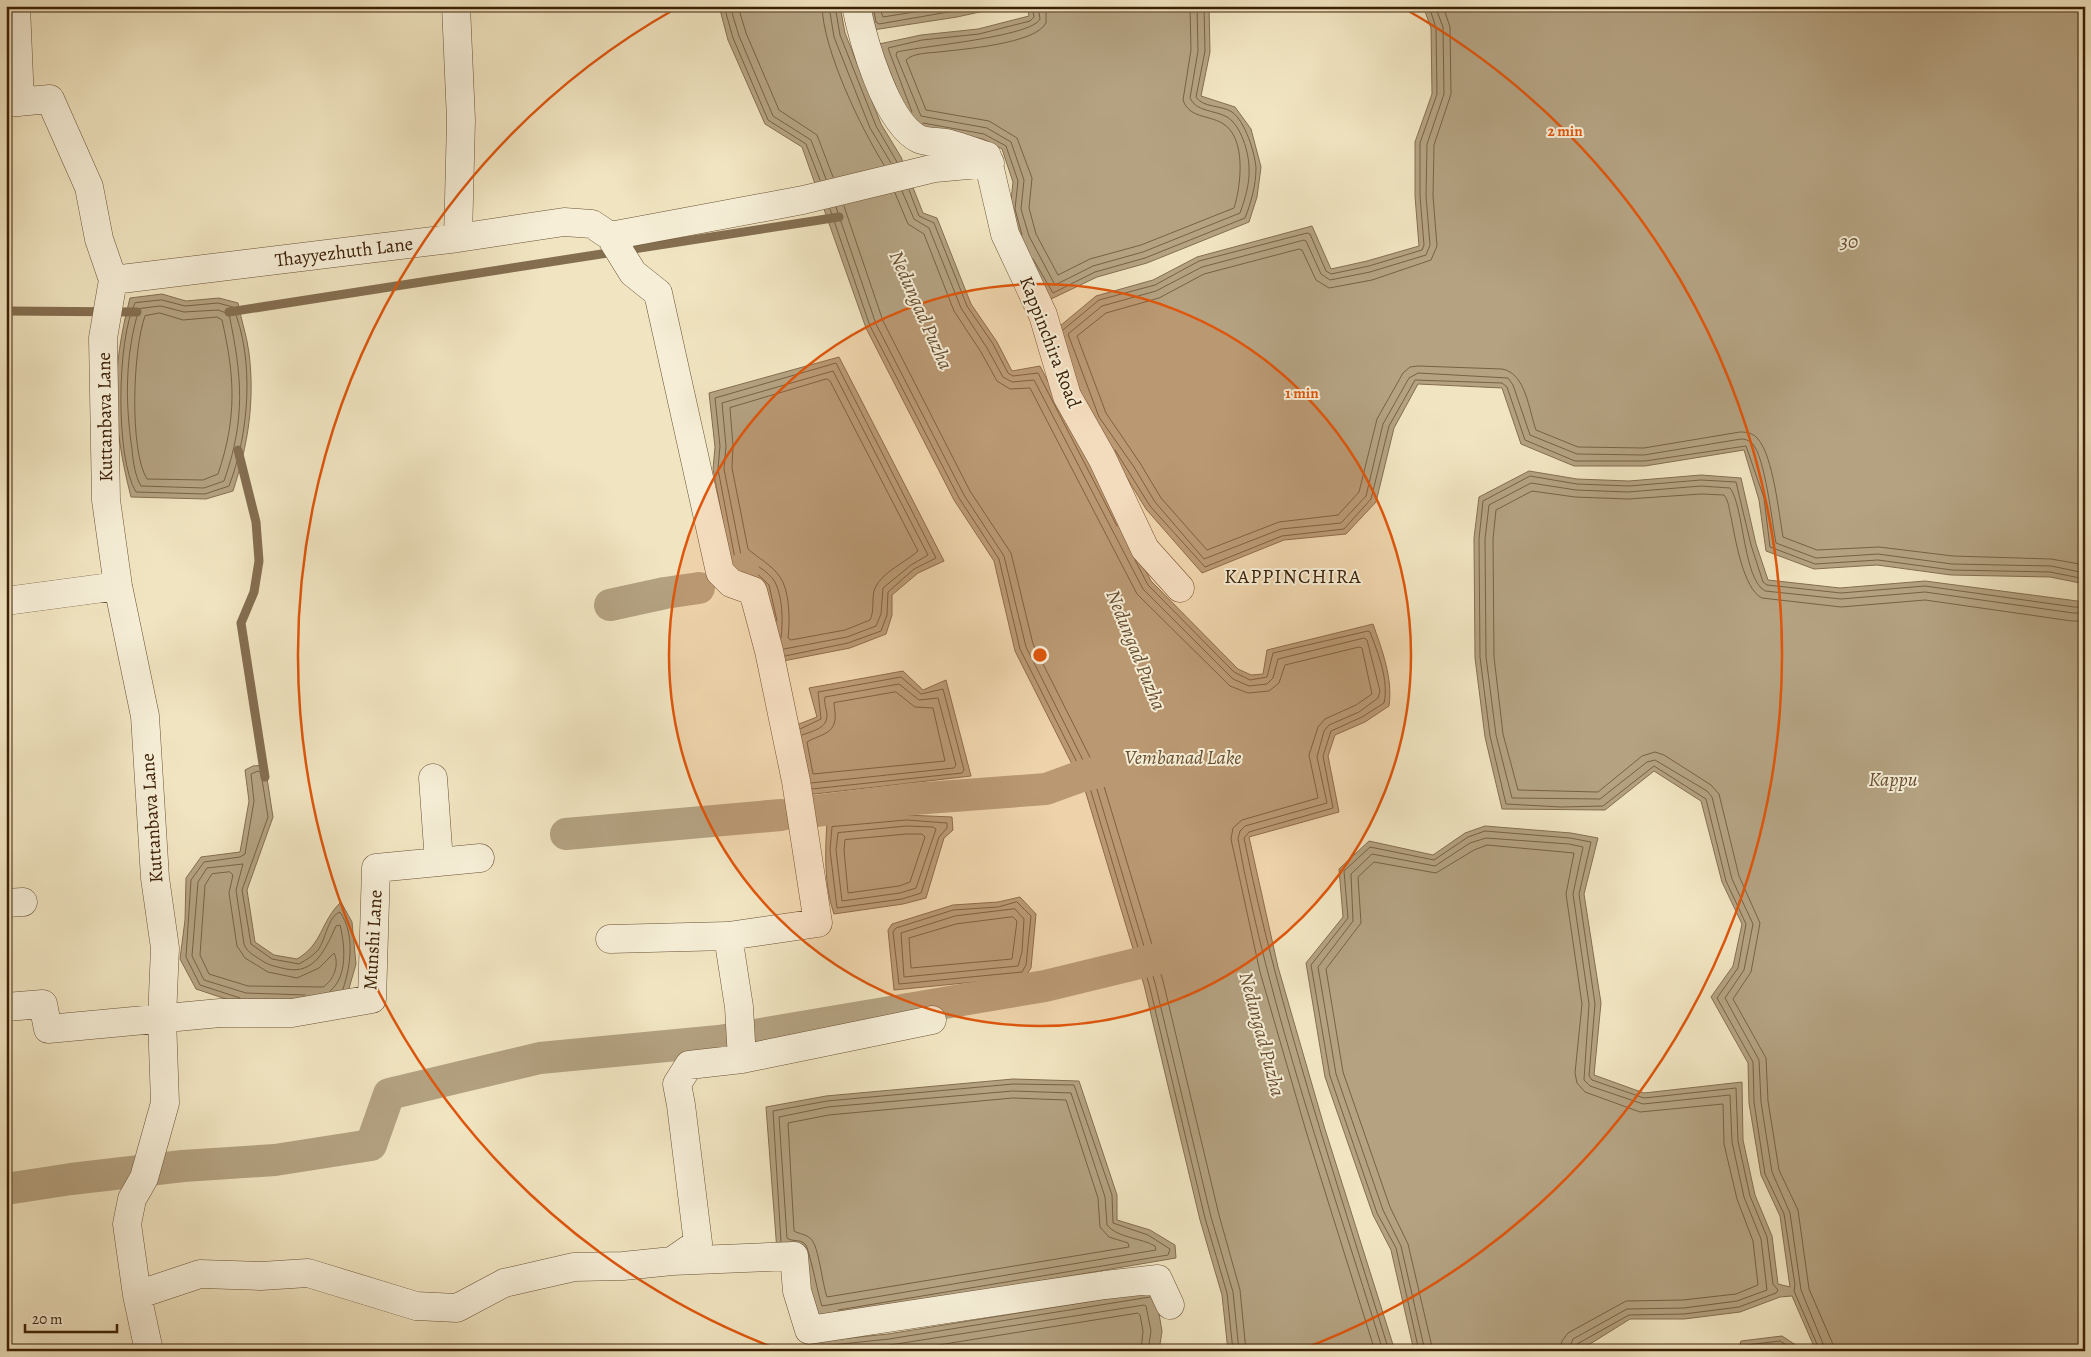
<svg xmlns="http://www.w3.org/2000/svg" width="2091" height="1357" font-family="Alegreya,serif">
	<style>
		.water { fill: #b4a281; stroke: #846e50 }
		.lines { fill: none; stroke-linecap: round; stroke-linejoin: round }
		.shore { stroke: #786144; stroke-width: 1 }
		.stream { stroke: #846e50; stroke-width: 9 }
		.canal { stroke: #b4a281; stroke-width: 32 }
		.minor-casing { stroke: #6a5135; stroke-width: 29 }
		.minor { stroke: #f6eed7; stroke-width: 28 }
		.ring { fill: none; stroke: #df560c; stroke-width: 2.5 }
		.labels { text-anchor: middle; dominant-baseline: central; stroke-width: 4; stroke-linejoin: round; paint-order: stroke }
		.street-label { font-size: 19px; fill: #3d2006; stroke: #f6eed7 }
		.water-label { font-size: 20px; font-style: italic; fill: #674e31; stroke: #f6eed7 }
		.neighbourhood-label { font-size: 20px; letter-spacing: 1px; fill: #3d2006; stroke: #f6eed7 }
		.centre { fill: #df560c; stroke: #f6eed7; stroke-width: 2.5 }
		.ring-label { font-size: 15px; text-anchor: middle; font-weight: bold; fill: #df560c; stroke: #f6eed7; stroke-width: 4; stroke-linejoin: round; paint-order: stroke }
	</style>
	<rect width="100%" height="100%" fill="#f1e5c1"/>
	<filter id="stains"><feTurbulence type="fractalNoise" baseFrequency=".004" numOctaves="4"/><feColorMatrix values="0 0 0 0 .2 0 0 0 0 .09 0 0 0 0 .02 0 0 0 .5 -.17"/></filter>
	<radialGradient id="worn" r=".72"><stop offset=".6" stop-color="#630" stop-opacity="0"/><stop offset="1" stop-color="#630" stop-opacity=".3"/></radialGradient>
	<path class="water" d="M719 6H840L845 33 881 124 901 157 923 213 937 218 971 304 997 342 1012 371 1040 366 1151 581 1238 669 1251 675 1263 674 1267 650 1373 624C1382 650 1393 678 1389 706L1365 722 1335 735 1328 756 1339 812 1249 837 1278 967 1324 1126 1395 1351H1228L1222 1295 1200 1220 1144 985 1085 790 1015 651 994 561 954 500 866 328 802 147 765 124 728 40Z
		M868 6H1007L957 17 873 30Z
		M1027 6H1209L1210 52 1201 96 1235 107 1251 129 1261 167 1257 197 1249 222 1147 263 1097 277 1049 300 1018 241 1010 210 1013 182 1002 149 983 139 912 126 879 44 921 35 978 29 1029 16Z
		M1423 6H2085V584L2050 577 1951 575 1877 565 1814 569 1766 551 1759 500 1744 450 1645 466H1574L1521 444 1502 388 1418 384 1394 428 1376 502 1346 534 1284 540 1202 573 1146 509 1124 473 1089 422 1054 331 1096 296 1153 280 1197 257 1312 226 1331 269 1367 261 1419 246 1415 196V142L1432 94 1431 28Z
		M162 294 186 301 219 298 238 303C241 320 247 336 249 353 255 401 248 445 233 491L206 499 131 497C112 423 111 371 130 298Z
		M839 357 944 561 918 573 892 595V615L886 634 850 648 778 662 765 588 746 570 731 564 713 469 715 447 709 393Z
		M1529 471 1577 479 1629 481 1701 475 1741 478 1756 544 1768 580 1840 588 1925 581 2085 602V1351H1816L1792 1296 1780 1297 1740 1312 1684 1319H1630L1590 1344 1574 1351H1414L1391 1250 1373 1215 1325 1077 1306 963 1343 917 1339 869 1369 841 1433 855 1465 833 1485 826 1571 833 1598 838 1584 894 1601 1003 1594 1075 1644 1093 1742 1082 1743 1140 1755 1195 1772 1236 1778 1284 1790 1287 1780 1216 1761 1175 1749 1103 1748 1063 1711 997 1733 966 1742 924 1722 882 1701 801 1654 771 1605 810 1502 809 1485 737 1475 658 1474 538 1479 497Z
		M903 671 923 690 946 680 971 776 797 796 786 729 817 717 809 688Z
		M265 765 273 817 247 890 255 942 274 955 297 959C323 944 320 922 341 902L352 922 356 964 348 992 330 1006 244 1005 196 989 180 959 185 920 186 878 201 857 240 852 249 801 245 770 253 766Z
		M906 815 952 817 953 830 944 838 926 898 903 904 834 914C824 886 825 851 827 822Z
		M1020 897 1036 914 1031 968 1025 977 894 990 888 930 892 924 953 905 998 902Z
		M1013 1079 1079 1081 1117 1195V1220L1150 1230 1175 1245 1176 1258 815 1319 777 1251 766 1107 826 1096Z
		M1155 1291 1162 1331 1159 1351H785L821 1341 888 1334Z
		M1782 1336 1805 1351H1738L1741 1341Z"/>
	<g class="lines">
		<path class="shore" d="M724 6 733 38 768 120 806 144 820 180
			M730 6 739 36 773 116 811 140 826 179
			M738 6 746 33 779 110 817 135 833 177
			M822 6C823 50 861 128 884 165
			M829 6 834 37 870 128 891 163
			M835 6 840 35 876 126 897 162
			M873 6 876 22 879 24 983 6
			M879 6 883 17 952 6
			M1038 6 1040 19C1031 37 922 46 897 52L896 55 921 116 987 128 1011 142 1024 180 1021 209 1029 236 1055 285 1093 266 1143 252 1240 213C1245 199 1250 183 1249 168 1249 153 1241 125 1227 117 1215 110 1196 112 1190 98L1198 51 1197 6
			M1046 6V23C1035 44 963 49 939 52 929 53 913 53 906 60L926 110 989 121 1017 138 1032 178 1029 208 1036 234 1058 275 1090 259 1141 245 1234 208C1241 186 1247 137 1222 123 1208 115 1189 118 1183 100L1191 50 1190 6
			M1435 6 1443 27 1444 94 1427 144 1426 196 1430 245 1426 255 1370 272 1330 280 1321 274 1306 241 1304 240 1202 267 1156 291 1102 306 1068 334 1099 417 1134 467 1155 502 1204 559 1281 529 1341 523 1366 496 1383 424 1409 378 1418 373 1508 378 1513 385 1530 435 1577 454 1644 455 1741 439C1745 439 1748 440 1752 443 1765 456 1772 522 1776 543L1816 558 1878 554 1952 564 2051 566 2085 573
			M1443 6 1450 27 1451 94 1434 145 1433 196 1437 246 1431 260 1372 280 1329 288 1316 280 1302 250 1299 249 1204 274 1159 298 1106 313 1077 336 1106 413 1140 463 1161 498 1207 550 1279 522 1338 515 1359 492 1377 419 1403 373 1410 367 1418 366 1502 369C1526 373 1529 411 1536 430L1578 447 1644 448 1740 432C1747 432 1753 433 1758 439 1773 456 1779 514 1783 537L1817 550 1879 547 1953 556 2051 559 2085 565
			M912 112 888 48 922 40 979 34 1030 21 1034 17 1032 6
			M923 123 984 134 1006 146 1018 181 1015 209 1022 235
			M909 190 919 216 934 223 967 306 993 344 1008 373 1013 376 1038 373 1117 526
			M902 191 914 219 929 228 961 308 987 348 1003 377 1012 382 1034 380 1143 589 1233 679 1249 686 1267 684 1273 678 1278 659 1364 638 1367 640 1380 691 1378 698 1359 712 1329 725 1324 731 1317 757 1327 803 1245 826 1240 831 1238 839C1270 1013 1331 1181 1383 1351
			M895 193 908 224 924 234 954 311 981 352 997 381 1010 389 1030 388 1137 594 1230 686 1248 693 1269 691 1279 683 1285 665 1359 647 1362 648 1372 694 1356 705 1325 719 1318 727 1309 755 1318 798 1242 820 1233 828 1231 839 1260 972 1306 1131 1375 1351
			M844 206 883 321 970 491 1011 553 1033 644 1103 783 1163 981 1219 1215 1240 1290 1246 1351
			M836 207 876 324 964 495 1004 556 1026 647 1096 786 1155 983 1211 1217 1233 1292 1239 1351
			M830 209 870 326 959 498 999 559 1020 649 1090 788 1149 984 1205 1218 1227 1293 1233 1351
			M1033 259 1053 293 1095 272 1145 258 1245 218C1251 203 1256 185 1256 168 1255 153 1245 121 1232 112 1222 105 1203 108 1196 97L1205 51 1204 6
			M162 300 185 306 218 303 233 307C255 360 249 434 229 486L205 494 136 492C115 458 117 338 135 303Z
			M161 306 184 312 218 310 229 314C242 376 246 419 224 481L204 488 141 486C135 476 133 461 132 449 125 402 125 355 139 309Z
			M160 313 183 320 217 317 222 320C235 377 237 418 218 474L203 480 147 479C129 450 133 348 145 316Z
			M1063 330 1099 300 1155 285 1199 261 1307 233 1310 234 1326 271 1331 274 1369 266 1422 250 1424 245 1420 196V143L1437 94 1436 28 1429 6
			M827 379 830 381 918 551C906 562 882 572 875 588 871 598 875 610 870 620L845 630 791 640 788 638C790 621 790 591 780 577 772 565 758 558 748 549L732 468 733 446 730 408Z
			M1115 450 1150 506 1205 567 1282 536 1344 529 1371 499 1389 426 1415 380 1502 383 1507 387 1525 440 1575 461H1645L1746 446 1764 498 1770 547 1815 564 1878 560 1952 570 2050 572 2085 579
			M1135 560 1148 585 1234 672 1250 680 1267 677 1273 653 1368 631 1370 632C1378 653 1389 680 1384 703L1362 717 1331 731 1323 756 1333 808 1249 832 1244 838C1279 1013 1337 1181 1389 1351
			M777 621 769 585 749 566 735 559 718 469 720 446 715 398 836 363 936 558 914 569 888 592 887 615 881 631 848 643 785 656
			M781 638C783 621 783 598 775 582 768 570 751 563 741 555L724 469 726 446 722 403 833 371 928 555 911 565 883 588 881 614 876 626 847 637 784 649
			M896 692 915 707 933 708 945 761 813 774 807 742C818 735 833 735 835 720 836 714 834 708 834 703Z
			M800 729 821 719 818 692 901 677 921 694 943 689 964 770 962 773 812 789
			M802 735C816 730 831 727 826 709 825 704 824 701 825 697L899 684 919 700 938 698 956 765 954 768 811 783
			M907 820 947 823V828L939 837 921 893 902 899 837 908 830 850 832 827Z
			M907 826 933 827 936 829 916 888 900 893 842 901 836 850 838 833Z
			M907 834H922L925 837 910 882 899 886 848 893 844 850 845 840Z
			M230 872 233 875 229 893 237 946 245 958 268 972 297 978 319 968 334 953C340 965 333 981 323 987L248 986 209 974 200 955 205 885 212 874Z
			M1017 902 1031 916 1026 965 1022 972 899 984 893 932 896 928 953 910 998 907Z
			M1015 909 1024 919 1022 952 1018 966 904 977 901 933 955 916Z
			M1013 917 1017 921 1012 959 911 968 909 938 956 924Z
			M305 995 246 993 204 980 192 956 198 882 207 868 243 864 236 890 244 944C247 953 257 957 264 962 271 966 278 967 286 969 315 975 326 948 336 926L340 925C345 945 348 977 330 991
			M240 998 200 985 186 957 191 880 204 862 240 857 245 854 254 801 251 774 258 771 261 773 268 817 242 890 251 944 272 959 299 964C306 960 313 956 318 950 326 939 328 916 340 912 355 934 351 965 343 989
			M1013 1091 1071 1093 1105 1197 1107 1225C1117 1238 1142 1238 1155 1246L1156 1250 822 1306C818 1295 809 1247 805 1244 800 1239 792 1242 787 1238L779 1117 828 1107Z
			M1013 1098 1066 1100 1098 1198 1100 1227 1109 1237 1128 1243 1129 1247 827 1297C822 1283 819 1247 811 1239 806 1234 799 1234 794 1231L788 1123 829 1115Z
			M781 1242 773 1111 827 1101 1013 1084 1074 1085 1112 1195 1113 1223 1148 1235 1170 1249 1168 1255 838 1310
			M804 1351 822 1346 889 1339 1150 1297
			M836 1351 890 1345 1144 1305 1146 1306 1151 1331 1148 1351
			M901 1351 1138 1313 1140 1315 1143 1331 1141 1351
			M1419 1351 1396 1248 1377 1213 1330 1076 1311 965 1348 918 1344 871 1370 847 1434 860 1468 837 1485 831 1570 838 1591 842 1579 894 1595 1004 1589 1076 1592 1080 1644 1098 1736 1088 1738 1141 1750 1196 1767 1237 1773 1284 1778 1290 1776 1293 1739 1307 1684 1314 1629 1315 1577 1344 1574 1351
			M1425 1351 1401 1246 1383 1210 1336 1074 1318 967 1353 921 1351 874 1372 854 1435 866 1470 843 1486 838 1569 844 1583 847 1573 894 1589 1004 1584 1080 1590 1086 1643 1104 1730 1095 1732 1142 1744 1197 1761 1239 1767 1290 1737 1301 1684 1308 1627 1309 1573 1339 1568 1351
			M1433 1351 1408 1244 1390 1207 1343 1072 1326 969 1361 923 1358 877 1374 862 1436 873 1474 850 1487 845 1574 853 1566 894 1582 1004 1575 1073 1577 1083 1585 1092 1640 1112 1723 1104 1724 1144 1737 1199 1753 1241 1758 1285 1736 1294 1683 1300 1626 1301 1568 1333 1562 1341 1560 1351
			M1743 1351 1746 1345 1780 1341 1796 1351
			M1820 1351 1794 1291 1795 1285 1784 1214 1765 1174 1754 1102 1753 1062 1717 998 1738 968 1746 924 1726 881 1706 799 1654 766 1603 806 1561 807 1506 804 1490 736 1480 657 1479 539 1483 501 1530 476 1577 484 1629 486 1701 480 1736 482 1751 545 1763 582 1767 585 1841 593 1925 586 2074 607H2085
			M1826 1351 1801 1290 1790 1213 1772 1172 1761 1102 1759 1060 1725 998 1744 970 1753 924 1732 879 1712 797 1707 791 1655 760 1647 762 1600 799 1512 798 1496 735 1486 657 1485 539 1489 505 1531 483 1576 490 1628 492 1701 486 1730 488C1744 506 1743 579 1765 591L1841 599 1925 592 2073 613H2085
			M1834 1351 1832 1342 1809 1289 1798 1210 1779 1170 1768 1101 1766 1058 1733 999 1751 972 1760 923 1739 876 1719 794 1711 785 1664 755 1655 752 1642 756 1598 792 1518 790 1503 734 1494 657 1493 539 1496 510 1532 491 1575 497 1628 499 1701 494 1724 495C1729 501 1729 510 1731 517 1735 537 1743 589 1762 598L1841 607 1925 600 2072 621H2085"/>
		<path class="stream" d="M6 311 137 312
			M229 312 839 217
			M238 450 256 522 259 561 254 592 241 623 265 777"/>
		<path class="canal" d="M728 575 743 569
			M610 605 665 593 699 588
			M791 814 913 799 1046 789 1079 777 1122 766
			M566 834 781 815
			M6 1189 71 1179 183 1166 275 1160 371 1145 389 1094 540 1058 719 1041 1045 986 1181 953"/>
		<defs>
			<path id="minor" d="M16 6 20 102
				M456 6 461 120 458 238
				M856 6C863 40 886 123 919 139 928 143 941 141 950 144 962 147 974 152 987 156L1005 234 1043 315 1067 396 1102 458 1145 549 1180 588
				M6 103 50 99 89 187 99 239 113 280 458 238 564 222 592 224 610 236 803 200 935 168 990 163
				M610 236 633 273 658 293 720 572 731 583 753 591 769 651 796 781 818 923 728 936 739 1007 742 1059
				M113 280 103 338 106 500 118 586 145 716 155 878 165 948 162 1018 165 1103 144 1178 132 1199 127 1224 137 1295 149 1351
				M6 601 118 586
				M433 778 439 862
				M6 903 23 902
				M610 939 728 936
				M6 1007 43 1004 48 1029 220 1013H292L372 999 376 868 480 858
				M672 1261 794 1256 797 1291 809 1330 1105 1285 1158 1279 1170 1305
				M137 1295 200 1274 261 1276 308 1273 416 1306 457 1308 504 1283 574 1267 623 1266 672 1261 698 1243 681 1105 677 1084 689 1065 742 1059 932 1020"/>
		</defs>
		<use href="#minor" class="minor-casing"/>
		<use href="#minor" class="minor"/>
	</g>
	<circle cx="1040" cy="655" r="371" fill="#df560c" fill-opacity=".12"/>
	<g class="ring">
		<circle cx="1040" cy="655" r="371"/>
		<path d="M780 1350A742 742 0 0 1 675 9M1405 9A742 742 0 0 1 1300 1350"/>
	</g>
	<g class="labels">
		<g class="street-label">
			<text transform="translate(344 252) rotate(-7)">Thayyezhuth Lane</text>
			<text transform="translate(1050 342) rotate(69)">Kappinchira Road</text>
			<text transform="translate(105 417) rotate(-91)">Kuttanbava Lane</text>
			<text transform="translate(152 818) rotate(-94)">Kuttanbava Lane</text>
			<text transform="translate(373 940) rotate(-87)">Munshi Lane</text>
		</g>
		<g class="water-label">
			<text x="1849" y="241">30</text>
			<text transform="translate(921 310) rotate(66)">Nedungad Puzha</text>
			<text transform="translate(1136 650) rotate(68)">Nedungad Puzha</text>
			<text x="1183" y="757">Vembanad Lake</text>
			<text x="1893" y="779">Kappu</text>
			<text transform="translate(1262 1034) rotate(75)">Nedungad Puzha</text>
		</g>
		<g class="neighbourhood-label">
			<text x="1293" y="576">KAPPINCHIRA</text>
		</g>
	</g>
	<circle cx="1040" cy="655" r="8" class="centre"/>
	<g class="ring-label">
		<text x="1565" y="136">2 min</text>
		<text x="1302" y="398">1 min</text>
	</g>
	<rect width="2091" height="1357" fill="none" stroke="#f1e5c1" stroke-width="25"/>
	<rect x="8" y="8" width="2076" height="1342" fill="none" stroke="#3d2006" stroke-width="2.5"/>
	<rect x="12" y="12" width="2066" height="1332" fill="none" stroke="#3d2006"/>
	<path d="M25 1324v8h92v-8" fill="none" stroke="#3d2006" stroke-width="2.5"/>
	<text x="32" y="1324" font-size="15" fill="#3d2006" stroke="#f6eed7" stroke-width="4" paint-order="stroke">20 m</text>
	<rect width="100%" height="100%" filter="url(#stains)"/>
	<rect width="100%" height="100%" fill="url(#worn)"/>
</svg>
